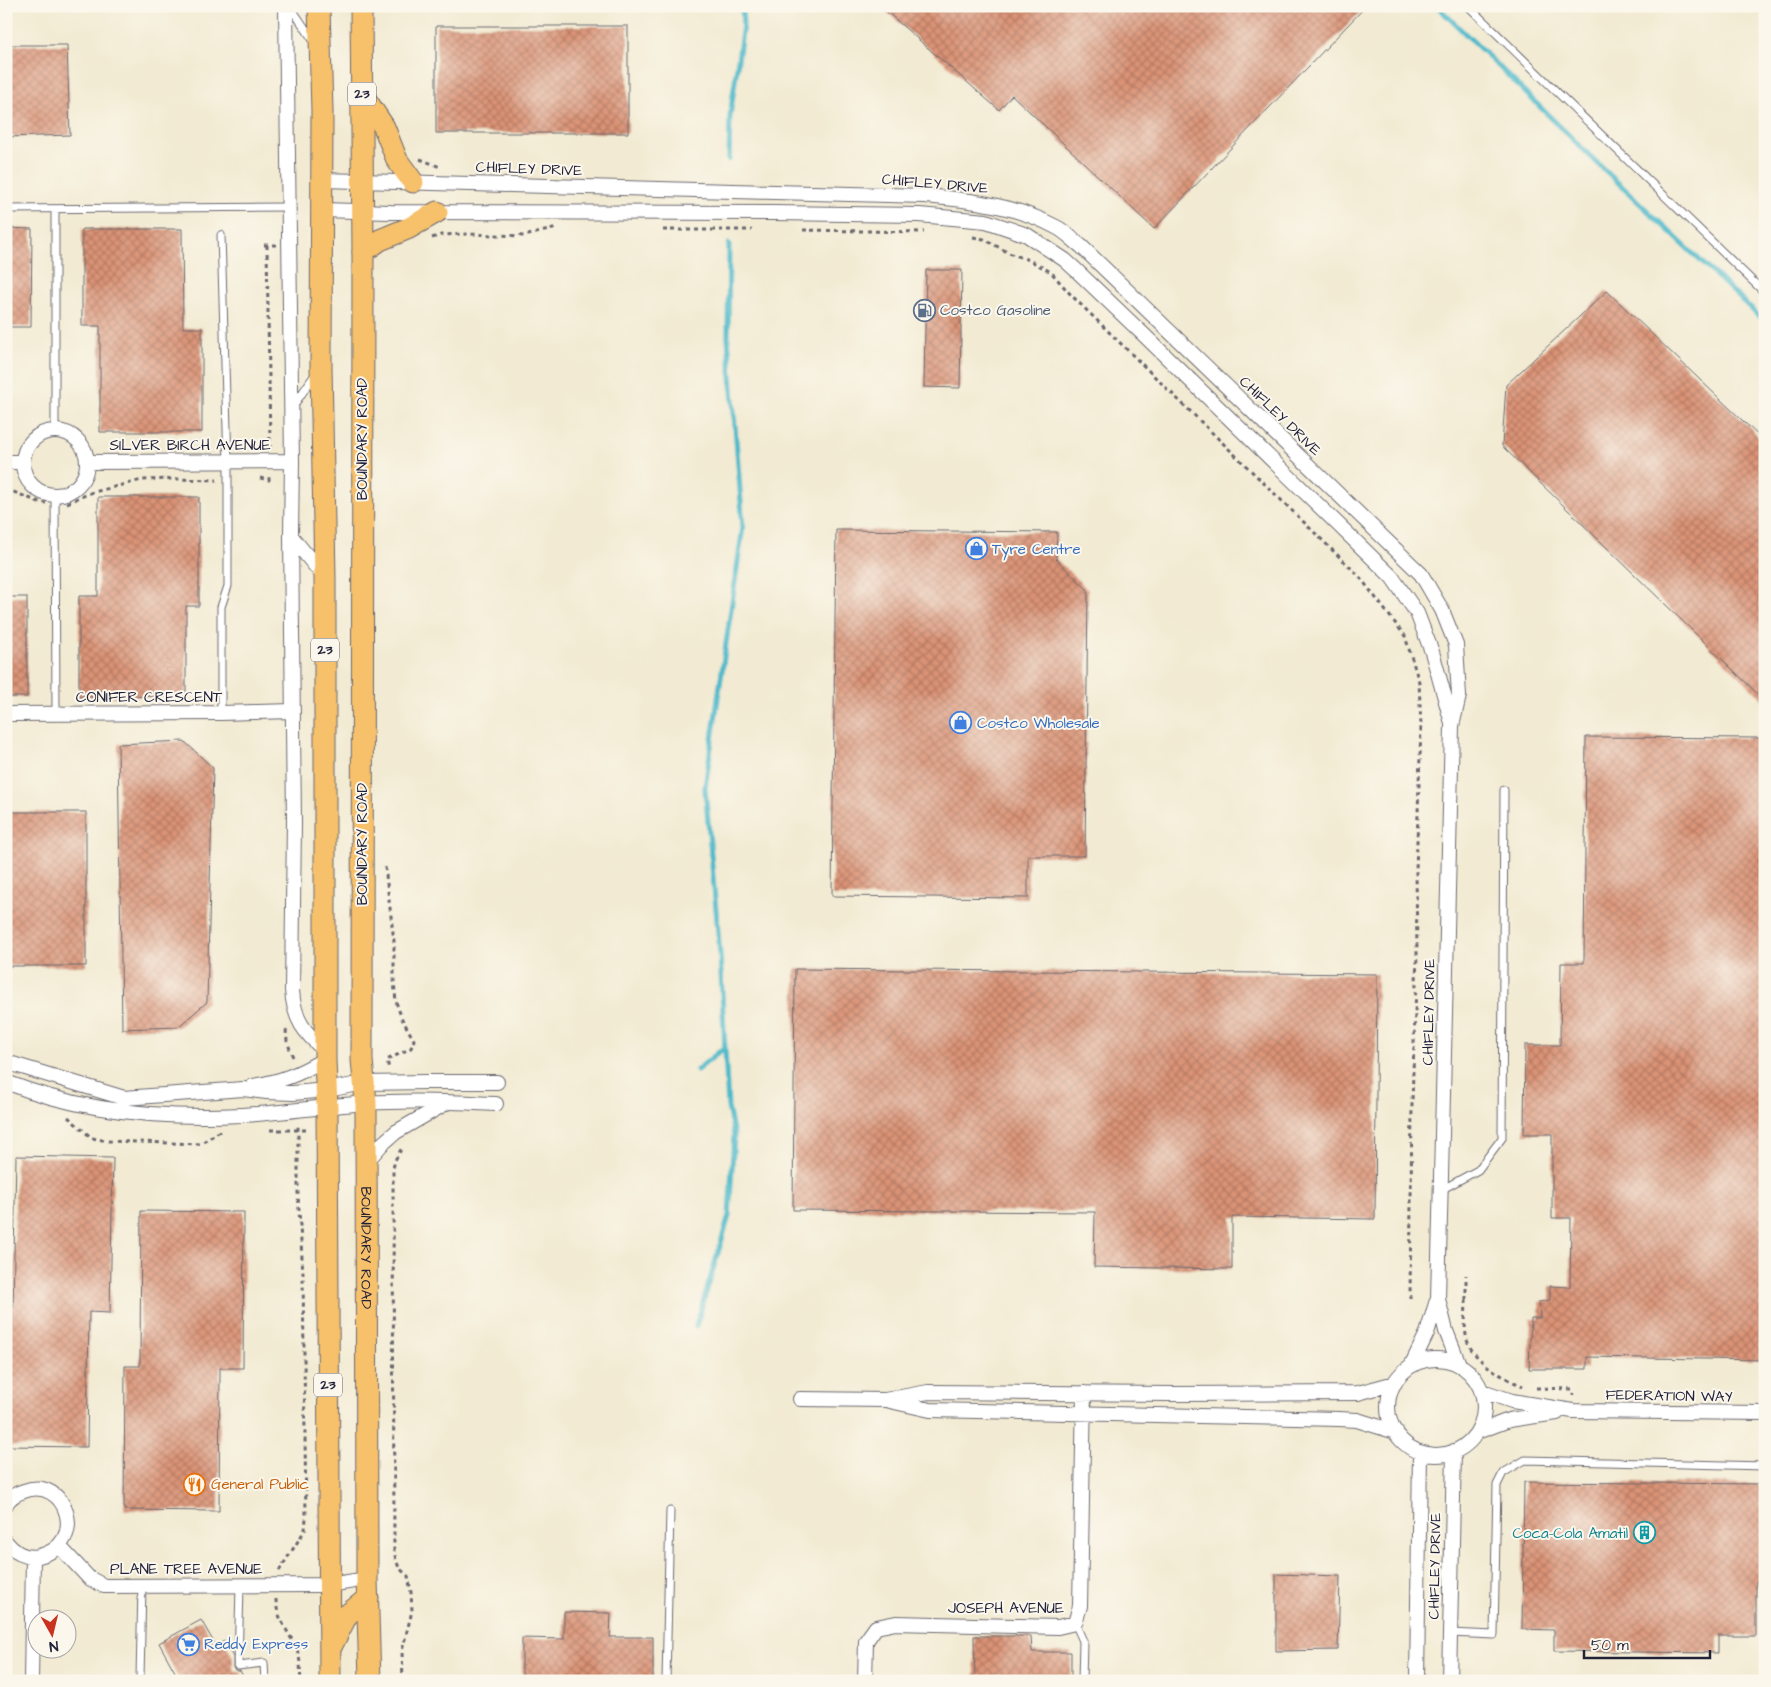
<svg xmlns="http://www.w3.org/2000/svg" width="1771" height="1687" font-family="'Architects Daughter',sans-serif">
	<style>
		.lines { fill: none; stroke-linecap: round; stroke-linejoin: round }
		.stream { stroke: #4fbacb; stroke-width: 5 }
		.building { fill: url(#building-cross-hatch) }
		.lane-casing { stroke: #6b6870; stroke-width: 9 }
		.street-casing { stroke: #6b6870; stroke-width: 16 }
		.primary-casing { stroke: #6b6870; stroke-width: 23 }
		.path { stroke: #6b6870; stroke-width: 3; stroke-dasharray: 4 4; stroke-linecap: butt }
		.lane { stroke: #fff; stroke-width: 7 }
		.street { stroke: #fff; stroke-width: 14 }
		.primary { stroke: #f7c06b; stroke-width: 21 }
		.labels { text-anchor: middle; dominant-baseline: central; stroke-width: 4; stroke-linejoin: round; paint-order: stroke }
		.shield { fill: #fbf7ec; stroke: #636270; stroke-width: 1 }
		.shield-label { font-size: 14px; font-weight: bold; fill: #22223b }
		.street-label { font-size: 15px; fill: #22223b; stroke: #fbf7ec }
		.service-label { font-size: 15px; fill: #4e5e75; stroke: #fbf7ec; text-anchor: start }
		.shop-label { font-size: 15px; fill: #366cbe; stroke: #fbf7ec; text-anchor: start }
		.food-label { font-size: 15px; fill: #c56008; stroke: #fbf7ec; text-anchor: start }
		.culture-label { font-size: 15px; fill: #0d838f; stroke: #fbf7ec; text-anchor: end }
	</style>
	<defs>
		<pattern id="building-cross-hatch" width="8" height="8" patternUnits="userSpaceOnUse" patternTransform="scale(1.25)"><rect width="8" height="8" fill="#db9376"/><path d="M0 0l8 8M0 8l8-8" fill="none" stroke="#b17862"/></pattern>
	</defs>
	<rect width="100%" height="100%" fill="#fbf7ec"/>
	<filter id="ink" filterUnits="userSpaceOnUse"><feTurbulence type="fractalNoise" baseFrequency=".02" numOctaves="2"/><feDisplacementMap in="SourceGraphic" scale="10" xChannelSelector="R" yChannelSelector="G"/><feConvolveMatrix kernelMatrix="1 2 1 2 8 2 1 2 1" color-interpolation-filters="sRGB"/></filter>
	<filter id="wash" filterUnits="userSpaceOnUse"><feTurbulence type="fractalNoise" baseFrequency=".0096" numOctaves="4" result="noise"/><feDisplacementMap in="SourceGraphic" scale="20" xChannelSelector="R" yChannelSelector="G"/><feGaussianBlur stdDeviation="1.12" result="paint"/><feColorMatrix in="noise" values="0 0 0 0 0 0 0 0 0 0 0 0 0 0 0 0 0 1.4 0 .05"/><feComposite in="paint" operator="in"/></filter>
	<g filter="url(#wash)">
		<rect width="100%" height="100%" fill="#f2ead2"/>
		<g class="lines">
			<path class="stream" d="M1437 6 1591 157 1765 322
				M729 160 730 116 743 25 742 6
				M697 1070 725 1047
				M696 1326 729 1216 734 1135 728 1107 720 954 705 788 743 527 728 338 729 244"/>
		</g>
		<g id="blocks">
			<path class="building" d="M880 6H1366L1154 229 1012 95 999 110Z
				M436 26H628V133H436Z
				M10 45H67L70 135 6 137V49Z
				M6 228 32 229 31 327H6Z
				M82 229H182L183 328H202V432H100V326H82Z
				M926 270H962L960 388 924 387Z
				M1607 291 1765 442V701L1502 446 1506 385Z
				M98 497H199V606H186V696L79 697V596H98Z
				M836 530 1057 532 1056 559 1088 590 1085 856H1028V898L832 896Z
				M6 597H27V697H6Z
				M1586 737 1765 738V1360L1587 1357V1369H1529L1531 1318H1540L1539 1302 1550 1300V1286L1570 1287 1571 1218H1552V1134H1524L1525 1045H1560L1561 963H1584Z
				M184 741 213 768 207 1002 178 1027 122 1029 118 744Z
				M6 812H86V966H6Z
				M795 969 1377 974 1375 1219 1232 1217V1269L1094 1267 1095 1212 793 1210Z
				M16 1156 113 1158 110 1313 89 1312 87 1447 6 1446V1307H13Z
				M141 1211 244 1212 243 1368H220L219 1511 124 1510 125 1366H140Z
				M1524 1482 1765 1484V1581H1756V1636H1718V1653L1554 1651V1630L1522 1629Z
				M1276 1574 1340 1576 1338 1650 1276 1651Z
				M564 1612 611 1613 610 1637H653V1681H522V1638L564 1639Z
				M201 1620 216 1646 224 1641 233 1657V1668L236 1671H240L246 1681H180L159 1643Z
				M974 1636H1031L1032 1652H1071V1681H975Z"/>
		</g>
	</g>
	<g filter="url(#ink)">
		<use href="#blocks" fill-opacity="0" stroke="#6b6870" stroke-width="1"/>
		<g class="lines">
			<defs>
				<path id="lane" d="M290 6 313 40
					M1468 6 1765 293
					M6 209 288 207
					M55 209V431
					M221 235 228 462V586L221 607V713
					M294 405 316 373
					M55 495 56 714
					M1441 1190 1478 1170 1502 1138 1504 790
					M240 1586 238 1666 264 1663 265 1681
					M1075 1623 1083 1641 1082 1681
					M1450 1633 1494 1635 1497 1485 1503 1473 1525 1460 1765 1466
					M141 1681 140 1678 142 1586
					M666 1681 670 1511"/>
				<path id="street" d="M286 6 292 461 291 536 325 578
					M322 180 925 196C970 200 1015 205 1056 227 1065 231 1073 240 1081 246L1421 574 1442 610 1456 645 1459 696 1452 726 1438 1299 1446 1331 1459 1364
					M321 210 390 212 773 213 919 215 986 221 1027 235 1065 260 1076 270 1144 335 1392 577 1417 613 1432 652 1452 723
					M23 463a32 32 0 1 1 64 0a32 32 0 1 1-64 0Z
					M6 462H23
					M87 462 292 461
					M291 536 294 822 292 990C294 1020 304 1032 325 1051
					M6 714 221 713 293 711
					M6 1062 124 1098 243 1089 267 1092 293 1093 327 1090 364 1083 426 1082H497
					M6 1082C81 1112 161 1119 242 1115 283 1113 325 1106 367 1103 410 1100 453 1102 496 1104
					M253 1086C283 1081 299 1074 325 1059
					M366 1162 381 1145 396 1132 448 1102
					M1388 1407a48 48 0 1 1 96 0a48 48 0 1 1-96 0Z
					M1411 1366 1427 1333 1437 1300
					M1482 1391 1512 1401 1573 1411 1765 1413
					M800 1399 885 1400 928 1392 1171 1394 1358 1393 1395 1383
					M890 1401 930 1410 1339 1419 1357 1420 1396 1432
					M1477 1432 1509 1420 1557 1413
					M6 1504C10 1497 17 1493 24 1491 66 1475 90 1544 39 1556 26 1559 14 1552 6 1542
					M59 1546 89 1578 104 1586 329 1585 367 1579
					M31 1681 33 1557
					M865 1681 866 1641 876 1627 896 1623 1058 1627 1075 1623 1080 1606 1084 1393
					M1417 1681 1420 1452
					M1449 1681 1454 1451"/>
				<g id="primary">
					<path d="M319 6 322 111 321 366 325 578V1059L327 1107 330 1681"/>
					<path id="s1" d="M361 6 363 252 362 1060 366 1103 367 1579 370 1681"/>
					<path d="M362 94 384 127 397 160 413 182"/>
					<path d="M363 252 380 240 409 228 437 212"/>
					<path d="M332 1645 347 1615 368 1598"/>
				</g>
			</defs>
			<use href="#lane" class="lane-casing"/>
			<use href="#street" class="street-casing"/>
			<use href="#primary" class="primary-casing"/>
			<path class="path" d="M420 159 440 167
				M663 230H752
				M803 230 924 232
				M973 237 984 239 1009 253 1029 260 1051 272 1071 295 1359 576 1405 636 1419 682 1421 727 1416 870 1417 954 1412 1102 1410 1298
				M432 238 441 235 468 234 524 236 557 228
				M264 245H276
				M267 245 270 447
				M260 478 269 480V475
				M6 489 39 502 46 503
				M67 503 90 493 142 480 174 479 217 480
				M385 867 394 941V981L396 1002 402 1019 414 1040 411 1048 387 1060 389 1069
				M286 1030 287 1041 294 1060
				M68 1117 92 1138 108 1141 200 1144 220 1131
				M270 1130H309
				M1466 1300C1466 1311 1464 1324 1466 1335 1469 1359 1503 1378 1523 1386
				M1466 1300V1275
				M1536 1388 1572 1389 1573 1395
				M279 1571 305 1530 306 1518 303 1274 298 1194V1125
				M276 1599C276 1620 292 1635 298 1653 301 1662 300 1672 301 1681
				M403 1681 402 1651 412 1611 411 1592 408 1576 399 1568 394 1553 393 1169 395 1160 403 1146"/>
			<use href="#lane" class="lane"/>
			<use href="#street" class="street"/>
			<use href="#primary" class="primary"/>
		</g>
	</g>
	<defs>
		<symbol id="fuel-ring" viewBox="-11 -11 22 22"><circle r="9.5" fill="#fbf7ec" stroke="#5c6f8a" stroke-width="1.5"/><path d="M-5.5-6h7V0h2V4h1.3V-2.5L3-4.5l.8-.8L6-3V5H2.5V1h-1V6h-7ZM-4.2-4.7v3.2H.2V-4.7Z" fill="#5c6f8a"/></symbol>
		<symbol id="shop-ring" viewBox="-11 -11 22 22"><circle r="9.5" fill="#fbf7ec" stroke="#3f7fe0" stroke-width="1.5"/><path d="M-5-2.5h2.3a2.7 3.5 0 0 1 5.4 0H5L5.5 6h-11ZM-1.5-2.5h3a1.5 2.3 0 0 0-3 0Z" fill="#3f7fe0"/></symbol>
		<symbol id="restaurant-ring" viewBox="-11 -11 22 22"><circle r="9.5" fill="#fbf7ec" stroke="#e8710a" stroke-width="1.5"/><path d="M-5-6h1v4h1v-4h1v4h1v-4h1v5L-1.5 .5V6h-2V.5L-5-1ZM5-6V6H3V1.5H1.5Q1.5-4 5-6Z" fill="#e8710a"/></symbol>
		<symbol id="building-ring" viewBox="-11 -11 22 22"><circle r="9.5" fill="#fbf7ec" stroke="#0f9aa8" stroke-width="1.5"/><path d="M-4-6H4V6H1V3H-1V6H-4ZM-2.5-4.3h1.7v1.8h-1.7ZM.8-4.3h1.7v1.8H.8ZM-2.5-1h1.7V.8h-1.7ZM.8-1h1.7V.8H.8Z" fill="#0f9aa8"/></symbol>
		<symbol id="supermarket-ring" viewBox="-11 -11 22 22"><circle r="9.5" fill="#fbf7ec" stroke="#3f7fe0" stroke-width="1.5"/><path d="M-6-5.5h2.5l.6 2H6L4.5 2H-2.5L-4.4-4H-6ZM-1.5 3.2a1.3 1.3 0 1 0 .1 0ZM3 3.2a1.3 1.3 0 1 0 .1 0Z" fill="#3f7fe0"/></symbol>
	</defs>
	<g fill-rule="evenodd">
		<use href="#fuel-ring" x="912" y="298" width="25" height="25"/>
		<use href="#shop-ring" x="964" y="536" width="25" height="25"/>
		<use href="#shop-ring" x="948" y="710" width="25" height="25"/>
		<use href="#restaurant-ring" x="182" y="1472" width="25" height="25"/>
		<use href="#building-ring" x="1632" y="1520" width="25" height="25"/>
		<use href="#supermarket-ring" x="176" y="1632" width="25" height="25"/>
	</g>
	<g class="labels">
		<g class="shield">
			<rect x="348" y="82.5" width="28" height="23" rx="4"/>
			<rect x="311" y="638.5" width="28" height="23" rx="4"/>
			<rect x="314" y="1373.5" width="28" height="23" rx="4"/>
		</g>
		<g class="shield-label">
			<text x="362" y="94">23</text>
			<text x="325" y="650">23</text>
			<text x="328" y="1385">23</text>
		</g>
		<g class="street-label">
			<text transform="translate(529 169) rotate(2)">CHIFLEY DRIVE</text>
			<text transform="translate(935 184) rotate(5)">CHIFLEY DRIVE</text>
			<text transform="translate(1280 416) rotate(44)">CHIFLEY DRIVE</text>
			<text transform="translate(362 439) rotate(-90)">BOUNDARY ROAD</text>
			<text x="190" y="445">SILVER BIRCH AVENUE</text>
			<text x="149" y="697">CONIFER CRESCENT</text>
			<text transform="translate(362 844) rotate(-90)">BOUNDARY ROAD</text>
			<text transform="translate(1429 1012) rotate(-89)">CHIFLEY DRIVE</text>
			<text stroke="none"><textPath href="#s1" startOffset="1242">BOUNDARY ROAD</textPath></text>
			<text transform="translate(1669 1396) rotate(1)">FEDERATION WAY</text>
			<text transform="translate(1435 1566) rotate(-89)">CHIFLEY DRIVE</text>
			<text x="186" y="1569">PLANE TREE AVENUE</text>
			<text x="1006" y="1608">JOSEPH AVENUE</text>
		</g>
		<g class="service-label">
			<text x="940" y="310">Costco Gasoline</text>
		</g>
		<g class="shop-label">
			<text x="992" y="549">Tyre Centre</text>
			<text x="977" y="723">Costco Wholesale</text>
			<text x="204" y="1644">Reddy Express</text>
		</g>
		<g class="food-label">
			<text x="211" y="1484">General Public</text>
		</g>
		<g class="culture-label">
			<text x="1628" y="1533">Coca-Cola Amatil</text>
		</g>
	</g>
	<rect width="1771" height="1687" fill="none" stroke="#fbf7ec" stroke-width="25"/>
	<g transform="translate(52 1634) rotate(172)"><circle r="24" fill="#fbf7ec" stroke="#a4a2a5"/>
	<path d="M0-4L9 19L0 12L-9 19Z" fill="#c8321e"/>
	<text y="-8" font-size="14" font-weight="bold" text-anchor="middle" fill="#22223b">N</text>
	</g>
	<path d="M1584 1650v8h126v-8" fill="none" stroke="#22223b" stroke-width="2.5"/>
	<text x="1591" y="1650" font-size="15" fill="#22223b" stroke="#fbf7ec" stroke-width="4" paint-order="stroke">50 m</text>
</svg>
